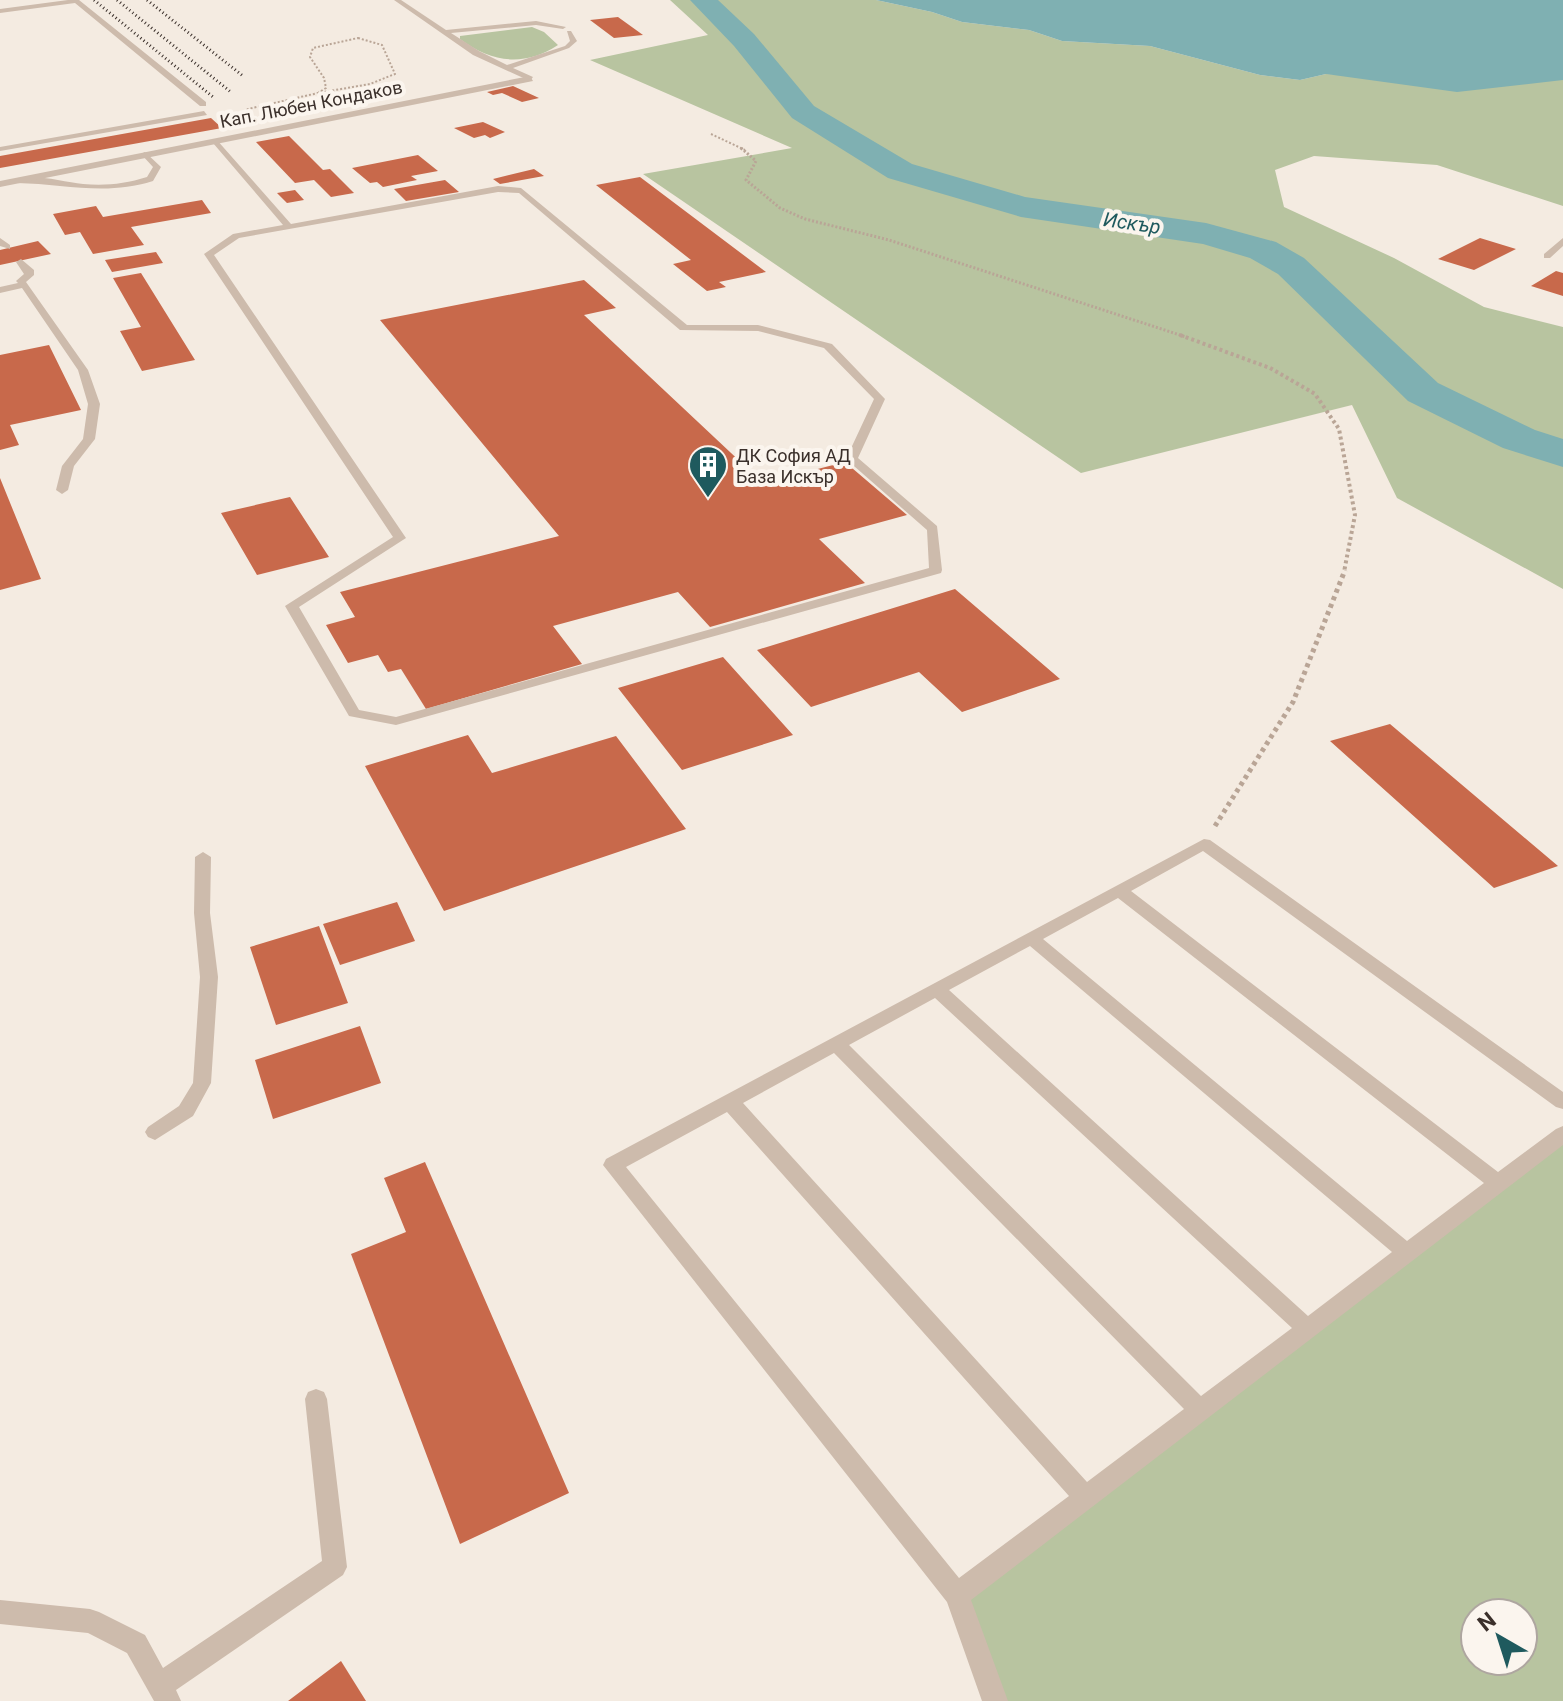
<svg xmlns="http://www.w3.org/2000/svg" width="1563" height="1701" font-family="Roboto,sans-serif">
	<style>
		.green { fill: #b8c4a0; fill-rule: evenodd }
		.water { fill: #7fb0b2 }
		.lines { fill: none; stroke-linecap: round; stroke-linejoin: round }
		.river { fill: #7fb0b2; fill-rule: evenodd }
		.building { fill: #c8694b }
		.path-far3 { stroke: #b9a596; stroke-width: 2; stroke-dasharray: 2 2; stroke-linecap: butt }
		.path-far2 { stroke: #b9a596; stroke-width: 3; stroke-dasharray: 2 2; stroke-linecap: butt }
		.path-far1 { stroke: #b9a596; stroke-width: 4; stroke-dasharray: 3 3; stroke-linecap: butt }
		.path { stroke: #b9a596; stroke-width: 5; stroke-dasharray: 4 4; stroke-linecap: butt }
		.service { fill: #cdbbac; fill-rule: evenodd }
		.minor { fill: #cdbbac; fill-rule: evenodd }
		.rail { stroke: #3b302b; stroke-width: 3; stroke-dasharray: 1 3; stroke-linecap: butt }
		.labels { text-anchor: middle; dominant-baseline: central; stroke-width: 8; stroke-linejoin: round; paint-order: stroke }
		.far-street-label { font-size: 18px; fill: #3b302b; stroke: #fbf5ee }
		.far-poi-label { font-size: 18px; fill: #3b302b; stroke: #fbf5ee; text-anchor: start }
		.far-water-label { font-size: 20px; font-style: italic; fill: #1f5a5e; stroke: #fbf5ee }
	</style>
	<rect width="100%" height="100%" fill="#f4ebe1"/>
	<path class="green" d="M670 0H876L932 12 962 22 1029 30 1062 41 1150 46 1260 75 1300 80 1326 74 1563 80V206L1437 165 1314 156 1275 170 1284 207 1394 258 1484 307 1563 327V589L1397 498 1352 405 1081 473 643 174 792 148 590 60 708 35Z
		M532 27 544 32 558 45C524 67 492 63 460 39V36Z
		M1563 1134V1701H995L957 1595ZM1475 1613H1523V1661H1475Z"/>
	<path class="water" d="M876 0H1563V80L1457 92 1326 74 1300 80 1260 75 1150 46 1062 41 1029 30 962 22 932 12Z"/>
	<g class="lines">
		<path class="river" d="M690 0H718L754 34 814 106 912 164 1025 197 1206 223 1276 242 1304 258 1438 383 1535 430 1563 439V467L1503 448 1408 401 1278 274 1250 258 1203 244 1021 217 888 178 792 118 734 46Z"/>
	</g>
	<path class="building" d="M618 17 643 35 614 38 590 20Z
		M513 86 539 98 522 102 502 93 493 95 487 92Z
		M211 118 222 128 0 168V156Z
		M483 122 505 132 490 138 485 135 474 138 454 128Z
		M289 136 323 170 330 169 354 193 331 197 314 180 295 183 256 142Z
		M418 155 438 171 411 176 417 180 383 187 377 182 370 183 352 168Z
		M534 169 544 176 500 184 493 179Z
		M640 177 766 272 719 282 726 287 707 291 673 264 691 260 596 185Z
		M445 180 459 192 406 201 394 189Z
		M295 190 304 200 287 203 277 193Z
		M202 200 211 213 131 227 144 245 93 254 80 232 65 235 53 214 96 206 103 217Z
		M1480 238 1516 249 1474 270 1438 259Z
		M38 241 51 254 0 265V250Z
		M156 252 163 263 112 272 105 260Z
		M1556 271 1563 273V296L1531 286Z
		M141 273 195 360 142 371 120 331 141 327 113 278Z
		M584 280 616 308 584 315 763 483 845 462 907 515 819 539 865 583 710 627 678 592 553 626 582 664 426 709 401 669 388 672 378 655 348 663 326 625 355 617 340 592 559 536 380 320Z
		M49 345 81 410 10 425 19 445 0 450V355Z
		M0 478 41 579 0 590Z
		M290 497 329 557 257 575 221 513Z
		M955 589 1060 679 962 712 919 672 811 707 757 650Z
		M723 657 793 735 682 770 618 688Z
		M1390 724 1558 866 1494 888 1330 741Z
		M468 735 492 773 616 736 686 829 444 911 365 766Z
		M397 902 415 941 340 965 323 924Z
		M319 926 348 1003 276 1025 250 947Z
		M360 1026 381 1083 273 1119 255 1060Z
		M425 1162 569 1493 460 1544 351 1254 406 1232 384 1178Z
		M341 1661 366 1701H288Z"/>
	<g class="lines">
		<path class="path-far3" d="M358 38 382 45 395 74 370 84 318 93 326 88 324 78 310 57 313 48Z
			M240 114 248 109 318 93
			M711 134 745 150"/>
		<path class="path-far2" d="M741 148 756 161 746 180 780 208 805 219 889 240 1186 337"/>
		<path class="path-far1" d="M1180 335 1270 368 1315 394 1339 429 1355 515 1344 572"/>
		<path class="path" d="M1215 826 1293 702 1345 570"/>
		<path class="service" d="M68 0H79L206 102V106H200L75 3 0 13V9Z
			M394 0H401L446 30 536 21 566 27 563 29 536 25 451 33 479 51 507 65 565 46 570 41 567 31H571L577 41 569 48 513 68 533 77 530 81 473 55Z
			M204 111 207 115 0 151V147Z
			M216 139 291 224 498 186 521 188 687 325H758L832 344 885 399 858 458 937 526 942 570 941 573 396 725 349 716 285 606 393 537 204 254 233 234 283 225 213 143ZM498 192 519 193 680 330 758 331 824 348 874 399 846 459 927 530 929 568 396 717 359 710 299 607 406 538 214 255 239 238Z
			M145 152 161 167 153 181C107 196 64 184 17 183L13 180C31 172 63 182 83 184 105 186 125 184 147 177L153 167 141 154Z
			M0 238 10 245V249L0 246Z
			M1563 238V246L1550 258H1544V254Z
			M21 259 34 270V275L26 282 88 370 100 404 95 439 74 466 68 490 62 494 56 490 62 466 83 439 88 404 78 370 22 288 0 293V287L18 283 16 281 24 274 16 262Z
			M1204 839 1210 840 1563 1092V1109L1556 1107 1203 851 1131 891 1498 1172 1556 1129 1563 1126V1145L971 1600 1008 1701H982L947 1602 603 1165 606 1159ZM1118 898 1484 1183 1407 1241 1043 939ZM1030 946 1392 1252 1308 1316 949 990ZM935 998 1292 1328 1201 1396 849 1045ZM834 1053 1184 1409 1087 1482 743 1103ZM727 1112 1069 1496 959 1578 626 1167Z
			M203 852 211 857 210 913 218 977 211 1083 193 1116 155 1140 148 1137 145 1132 148 1127 179 1106 193 1083 200 977 194 913 195 857Z
			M316 1389 324 1392 327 1399 347 1567 343 1575 176 1690 181 1701H154L127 1653 88 1633 0 1624V1600L90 1609 99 1612 145 1635 163 1668 322 1561 305 1399 308 1392Z"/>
		<path class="minor" d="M530 76 533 81 0 187V181Z"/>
		<path class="rail" d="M94 0 213 97
			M117 0 232 93
			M147 0 243 76"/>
	</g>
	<defs>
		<symbol id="building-pin" viewBox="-11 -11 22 30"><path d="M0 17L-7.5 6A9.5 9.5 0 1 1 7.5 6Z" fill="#1f5a5e" stroke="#fbf5ee"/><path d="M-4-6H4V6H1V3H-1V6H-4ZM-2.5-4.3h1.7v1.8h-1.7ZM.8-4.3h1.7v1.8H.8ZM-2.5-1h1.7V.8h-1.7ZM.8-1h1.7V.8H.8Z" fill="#fff"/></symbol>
	</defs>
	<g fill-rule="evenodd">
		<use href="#building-pin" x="686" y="443" width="44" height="60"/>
	</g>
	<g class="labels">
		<g class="far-street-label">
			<text transform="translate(311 104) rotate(-11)">Кап. Любен Кондаков</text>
		</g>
		<g class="far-poi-label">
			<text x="736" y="455">ДК София АД<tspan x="736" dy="21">База Искър</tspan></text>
		</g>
		<g class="far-water-label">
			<text transform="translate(1132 223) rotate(8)">Искър</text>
		</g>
	</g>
	<g transform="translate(1499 1637) rotate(321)"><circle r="38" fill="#fbf5ee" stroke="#aea6a0" stroke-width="2"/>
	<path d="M0-6L14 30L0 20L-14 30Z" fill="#1f5a5e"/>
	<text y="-12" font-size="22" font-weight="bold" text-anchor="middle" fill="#3b302b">N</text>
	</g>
</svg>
